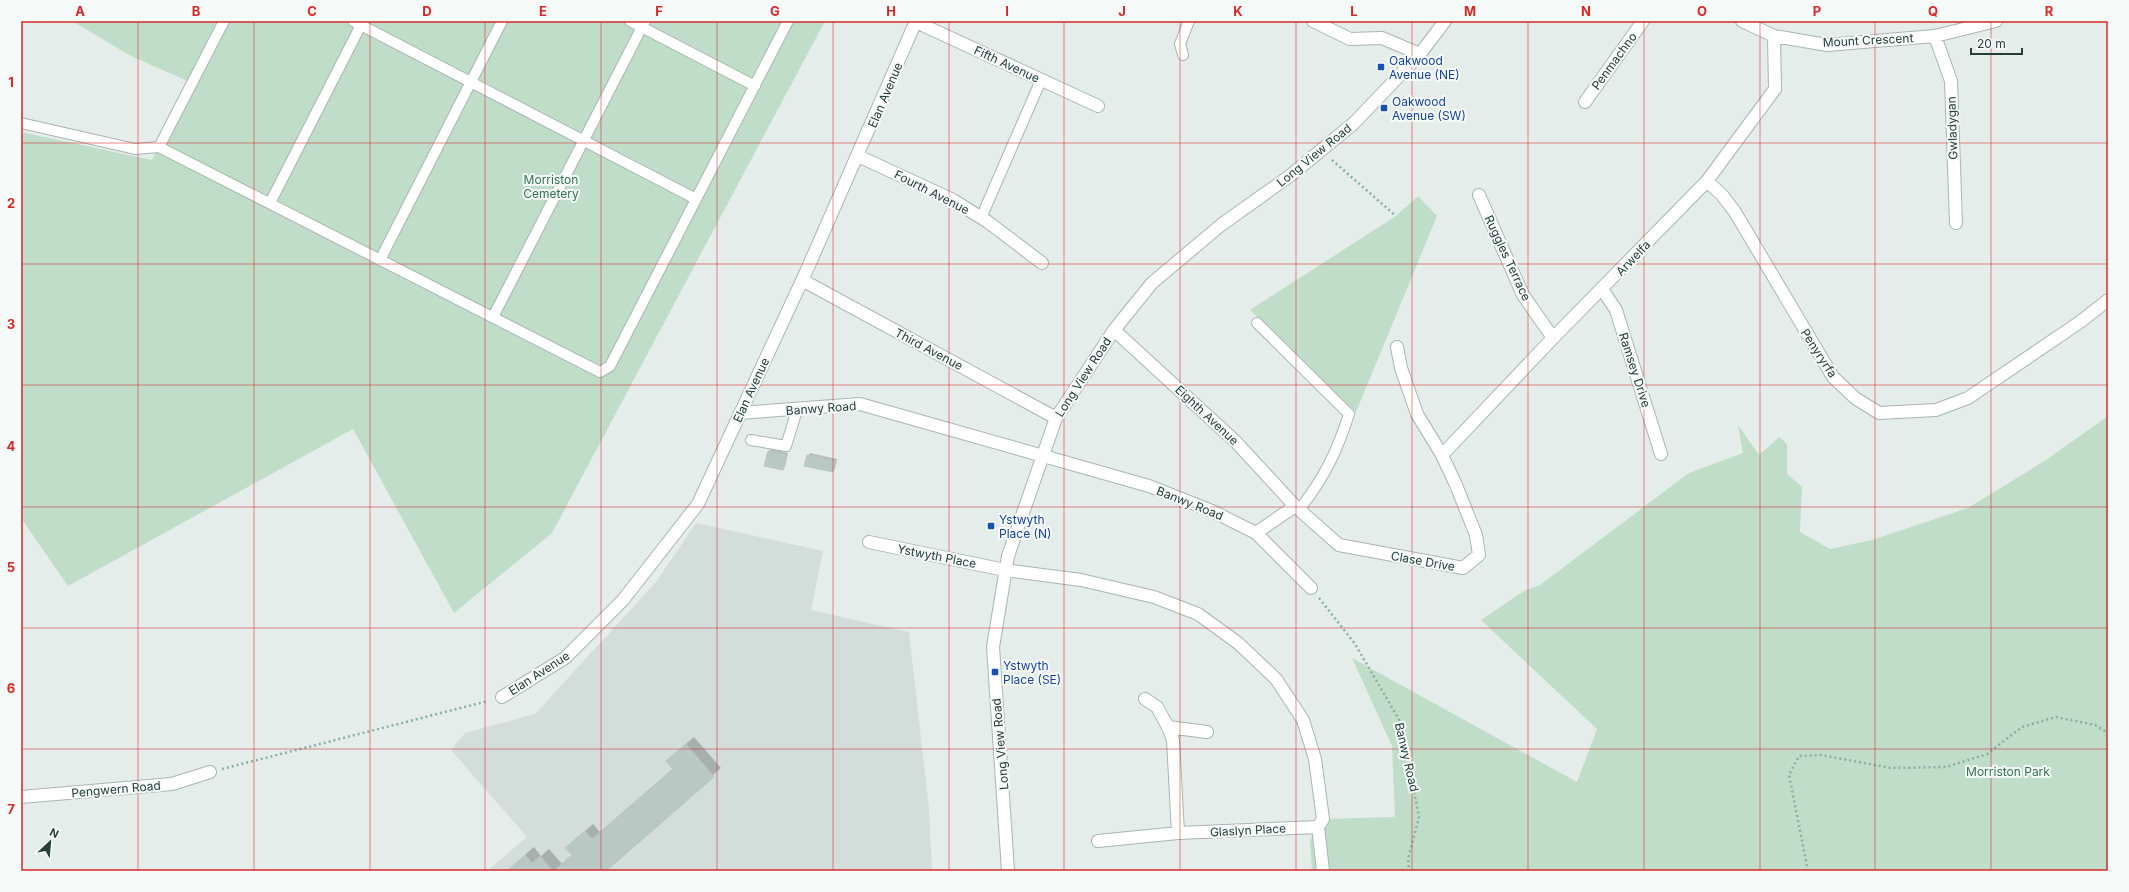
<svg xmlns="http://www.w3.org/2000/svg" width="2129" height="892" font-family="Inter,sans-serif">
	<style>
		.built { fill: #d3ddd9 }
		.green { fill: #bfddc9 }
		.shadow { fill: #0003 }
		.building { fill: #bac8c3; stroke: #b7c7c1 }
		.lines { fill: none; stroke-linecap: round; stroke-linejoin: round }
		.service-casing { stroke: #a8b5b1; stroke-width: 12 }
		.minor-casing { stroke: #a8b5b1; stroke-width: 14 }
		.tertiary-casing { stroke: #a8b5b1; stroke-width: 14 }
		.path { stroke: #87afa5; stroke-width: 2.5; stroke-dasharray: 2 3; stroke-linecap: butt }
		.service { stroke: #fff; stroke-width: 10 }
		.minor { stroke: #fff; stroke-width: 12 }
		.tertiary { stroke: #fff; stroke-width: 12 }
		.grid { fill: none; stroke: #d62828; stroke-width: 1; stroke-opacity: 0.55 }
		.transit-dot { fill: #1a4fb4; stroke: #f5faf8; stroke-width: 1.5 }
		.labels { text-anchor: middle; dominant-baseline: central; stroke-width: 4; stroke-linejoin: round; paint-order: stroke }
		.street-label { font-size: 12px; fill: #253e39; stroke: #f5faf8 }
		.transit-label { font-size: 12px; fill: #164399; stroke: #f5faf8; text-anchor: start }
		.park-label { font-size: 12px; fill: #31734e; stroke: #f5faf8 }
		.neatline { fill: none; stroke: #d62828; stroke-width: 1.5 }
		.grid-label { font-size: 13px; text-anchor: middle; font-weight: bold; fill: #d62828 }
	</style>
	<rect width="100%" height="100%" fill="#e5edea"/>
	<path class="built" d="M696 523 823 551 811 610 909 632 929 809 932 871H487L527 837 451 750 465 733 535 714 656 582Z"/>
	<path class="green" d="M72 21H825L552 533 454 613 353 429 68 586 21 518V132L152 160 192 83 131 56Z
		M1418 196 1437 216 1356 412 1250 310 1396 216Z
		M2108 416V871H1312L1310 840 1323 819 1395 817 1392 746 1352 658 1577 782 1597 729 1481 620 1524 591 1540 585 1689 473 1743 453 1738 425 1759 455 1779 437 1787 444V474L1802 487 1800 532 1830 549 1872 540 1968 508 2046 460Z"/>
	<path class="shadow" d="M771 449 788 453 785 467 783 469 769 452Z
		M810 453 837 459 835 469 833 471 808 456Z
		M694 737 721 768 605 871H507L534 847 541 856 549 849 562 864 573 855 567 848 575 840 593 824 600 832 674 768 675 753Z"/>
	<path class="building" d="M768 451 787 455 783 470 764 466Z
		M807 455 835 461 833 472 804 466Z
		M686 744 714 777 606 871H554L572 855 565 848 585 831 592 839 673 769 666 761Z
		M525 855 532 863 540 856 553 871H507Z"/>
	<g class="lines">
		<defs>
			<path id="service" d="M353 21 696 199
				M630 21 755 86
				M1183 55 1180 44 1189 21
				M21 123 135 149 159 147 224 21
				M159 147 600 372 610 366 788 21
				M270 203 363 21
				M981 218 1041 80
				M380 260 502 21
				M493 317 645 21
				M1257 323 1349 414C1337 452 1324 478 1299 510
				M751 440 786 446 797 410"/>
			<path id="minor" d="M1313 21 1350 39 1382 38 1420 54
				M1742 21 1774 36 1827 45 1935 36 1996 21
				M916 22 1098 106
				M1935 36 1951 81 1956 223
				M1585 102 1643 21
				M858 156 953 200 988 222 1042 263
				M1707 181 1722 195 1735 212 1833 377 1855 398 1879 413 1936 410 1968 398 2080 322 2108 300
				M1479 195 1523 295 1553 338
				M802 280 1056 418
				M1602 289 1616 310 1661 454
				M1114 330 1236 442 1295 506 1339 545 1463 568 1479 555 1476 535 1456 485 1442 455 1417 414 1401 368 1397 347
				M740 413 860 404 1149 486 1212 511 1256 533 1311 588
				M1442 455 1553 338 1707 181 1775 89 1774 36
				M1256 533 1295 506
				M869 542 1005 570 1081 580 1154 597 1198 614 1238 643 1276 679 1303 720 1315 759 1323 819 1318 827 1323 871
				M502 697 565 658 623 600 698 504 806 272 916 21
				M1145 699 1157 707 1168 727 1207 732
				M1168 727 1173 740 1178 833
				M21 797 172 784 210 772
				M1098 841 1178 833 1318 827"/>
			<path id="tertiary" d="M1008 871 993 647 1008 556 1056 418 1114 330 1152 283 1221 225 1291 175 1354 123 1420 54 1445 21"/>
		</defs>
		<use href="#service" class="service-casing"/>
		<use href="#minor" class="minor-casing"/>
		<use href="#tertiary" class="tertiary-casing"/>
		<path class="path" d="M1332 160 1396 216
			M1319 598 1355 644 1401 723 1419 817 1408 859 1409 871
			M222 769 488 701
			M1808 871 1789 775 1799 756 1821 755 1891 768 1946 767 1987 754 2022 727 2056 717 2095 725 2108 733"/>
		<use href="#service" class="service"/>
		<use href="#minor" class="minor"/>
		<use href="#tertiary" class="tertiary"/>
	</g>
	<path class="grid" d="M138 21V871M254 21V871M370 21V871M485 21V871M601 21V871M717 21V871M833 21V871M949 21V871M1064 21V871M1180 21V871M1296 21V871M1412 21V871M1528 21V871M1644 21V871M1760 21V871M1875 21V871M1991 21V871M21 143H2108M21 264H2108M21 385H2108M21 507H2108M21 628H2108M21 749H2108"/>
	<g class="transit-dot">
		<rect x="1377" y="63" width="8" height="8" rx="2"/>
		<rect x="1380" y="104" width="8" height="8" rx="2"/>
		<rect x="987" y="522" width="8" height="8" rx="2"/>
		<rect x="991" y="668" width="8" height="8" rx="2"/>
	</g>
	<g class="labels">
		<g class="street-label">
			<text transform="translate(1868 40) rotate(-3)">Mount Crescent</text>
			<text transform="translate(1614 61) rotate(-54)">Penmachno</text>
			<text transform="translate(1007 64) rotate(25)">Fifth Avenue</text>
			<text transform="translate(885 95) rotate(-67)">Elan Avenue</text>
			<text transform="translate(1952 128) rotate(-92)">Gwladygan</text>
			<text transform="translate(1314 155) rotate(-39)">Long View Road</text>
			<text transform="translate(932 192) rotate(27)">Fourth Avenue</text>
			<text transform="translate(1508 258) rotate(65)">Ruggles Terrace</text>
			<text transform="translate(1633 258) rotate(-46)">Arwelfa</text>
			<text transform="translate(929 349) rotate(28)">Third Avenue</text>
			<text transform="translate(1819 353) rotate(57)">Penyryrfa</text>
			<text transform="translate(1635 370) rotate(72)">Ramsey Drive</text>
			<text transform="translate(1083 377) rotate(-57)">Long View Road</text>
			<text transform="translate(751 390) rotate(-65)">Elan Avenue</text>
			<text transform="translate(821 408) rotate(-4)">Banwy Road</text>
			<text transform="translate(1207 415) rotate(43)">Eighth Avenue</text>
			<text transform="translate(1190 503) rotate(22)">Banwy Road</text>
			<text transform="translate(937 556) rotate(11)">Ystwyth Place</text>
			<text transform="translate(1423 561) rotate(10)">Clase Drive</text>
			<text transform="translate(539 673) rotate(-33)">Elan Avenue</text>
			<text transform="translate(1000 744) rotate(-95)">Long View Road</text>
			<text transform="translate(1407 757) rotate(77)">Banwy Road</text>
			<text transform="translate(116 789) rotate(-5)">Pengwern Road</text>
			<text transform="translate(1248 830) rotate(-3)">Glaslyn Place</text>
		</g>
		<g class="transit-label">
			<text x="1389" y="60">Oakwood<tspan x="1389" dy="14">Avenue (NE)</tspan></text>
			<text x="1392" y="101">Oakwood<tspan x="1392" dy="14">Avenue (SW)</tspan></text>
			<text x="999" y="519">Ystwyth<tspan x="999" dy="14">Place (N)</tspan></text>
			<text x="1003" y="665">Ystwyth<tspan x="1003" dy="14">Place (SE)</tspan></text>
		</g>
		<g class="park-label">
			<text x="551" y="179">Morriston<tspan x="551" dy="14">Cemetery</tspan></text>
			<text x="2008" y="771">Morriston Park</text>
		</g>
	</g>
	<rect width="2129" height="892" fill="none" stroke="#f5faf8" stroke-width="44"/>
	<g transform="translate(50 842) rotate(26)" stroke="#f5faf8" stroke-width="3" paint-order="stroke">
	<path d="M0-3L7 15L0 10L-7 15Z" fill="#253e39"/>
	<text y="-6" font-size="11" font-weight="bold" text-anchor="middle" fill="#253e39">N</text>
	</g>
	<path d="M1971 48v6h51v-6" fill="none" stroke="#253e39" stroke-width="2"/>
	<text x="1977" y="48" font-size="12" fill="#253e39" stroke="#f5faf8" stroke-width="3" paint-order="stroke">20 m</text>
	<rect x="22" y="22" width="2085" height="848" class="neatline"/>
	<g class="grid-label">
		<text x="80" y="16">A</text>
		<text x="196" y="16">B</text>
		<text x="312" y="16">C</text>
		<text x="427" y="16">D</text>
		<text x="543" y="16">E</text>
		<text x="659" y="16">F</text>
		<text x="775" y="16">G</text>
		<text x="891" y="16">H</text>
		<text x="1007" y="16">I</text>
		<text x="1122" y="16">J</text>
		<text x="1238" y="16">K</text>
		<text x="1354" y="16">L</text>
		<text x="1470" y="16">M</text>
		<text x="1586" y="16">N</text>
		<text x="1702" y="16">O</text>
		<text x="1817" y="16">P</text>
		<text x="1933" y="16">Q</text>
		<text x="2049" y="16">R</text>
		<text x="11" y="87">1</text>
		<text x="11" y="208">2</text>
		<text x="11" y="329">3</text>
		<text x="11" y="451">4</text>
		<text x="11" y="572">5</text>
		<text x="11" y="693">6</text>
		<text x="11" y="814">7</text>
	</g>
</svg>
